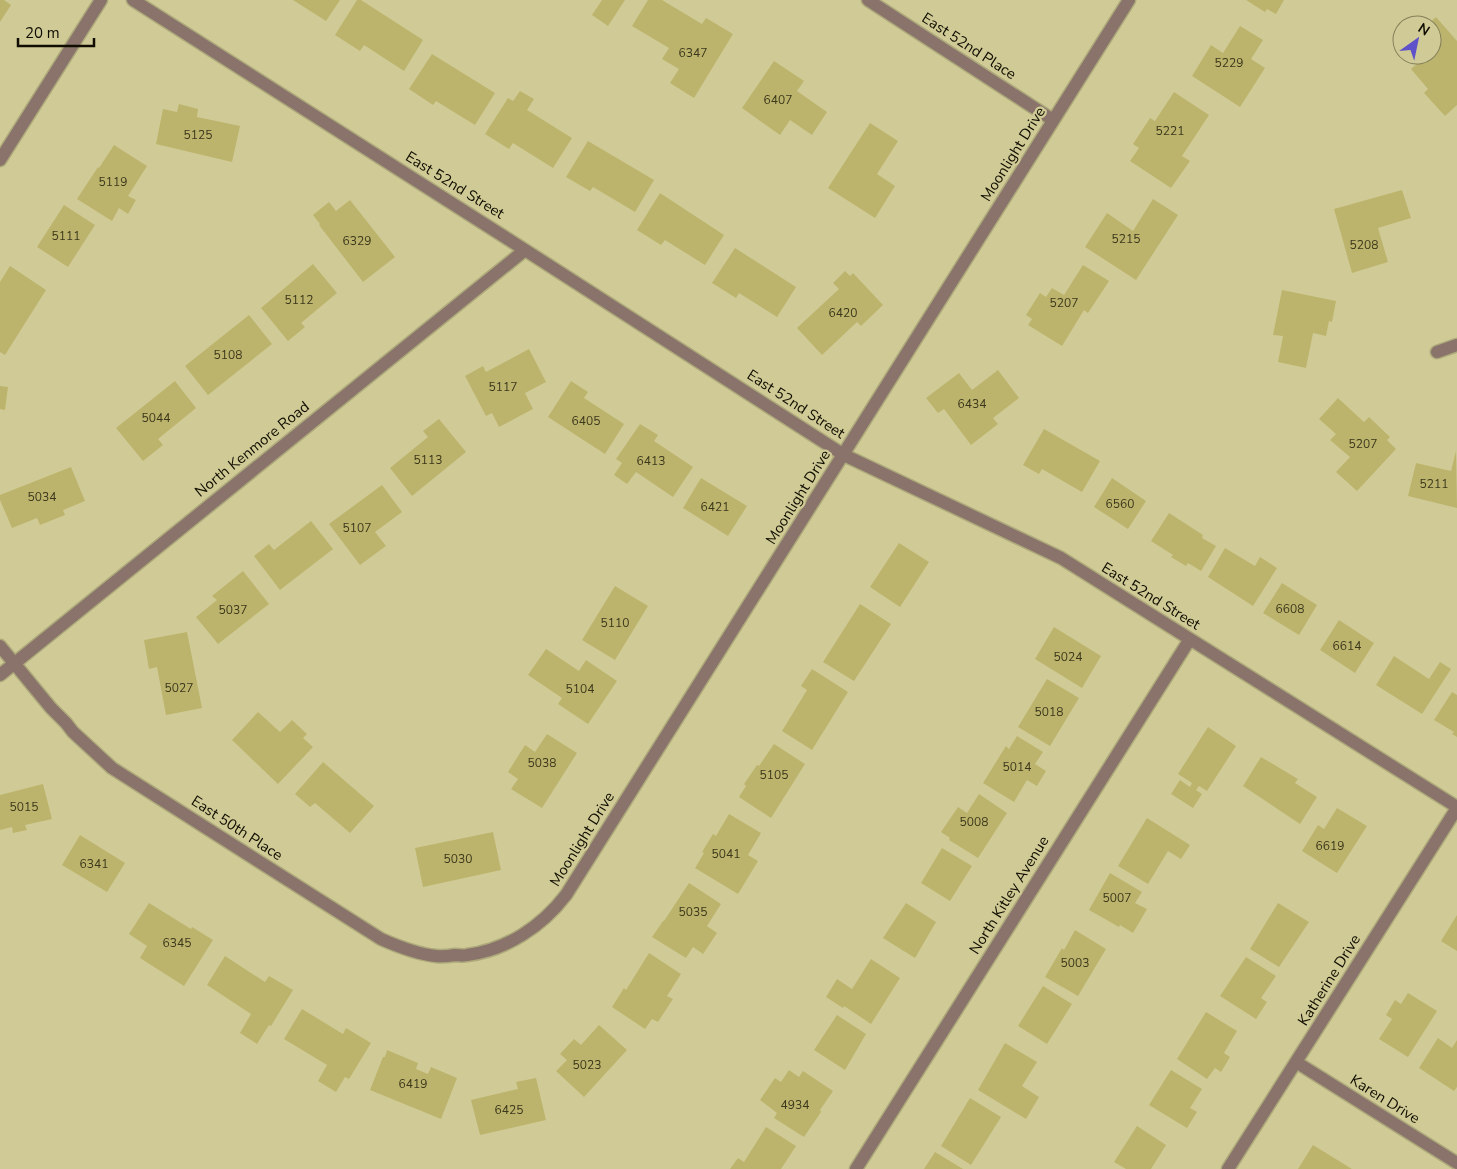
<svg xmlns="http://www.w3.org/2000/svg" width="1457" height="1169" font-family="'Nunito Sans',sans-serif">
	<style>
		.building { fill: #bcb46c }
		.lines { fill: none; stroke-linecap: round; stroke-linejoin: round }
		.minor-casing { stroke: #ada97b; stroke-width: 15 }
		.minor { stroke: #89736a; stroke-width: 12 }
		.labels { text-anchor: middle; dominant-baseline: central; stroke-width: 4.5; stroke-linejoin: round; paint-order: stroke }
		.number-label { font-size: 12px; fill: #3b371b }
		.street-label { font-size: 15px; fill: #100d00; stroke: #d0cb96 }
	</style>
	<rect width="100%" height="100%" fill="#d0cb96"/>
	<path class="building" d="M0 0H4L11 5 0 22Z
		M293 0H340L326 21Z
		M357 0H361L423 40 404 71 364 45 360 51 335 35Z
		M602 0H625L608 26 592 15Z
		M648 0H662L702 24 706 18 733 34 694 98 670 83 679 69 662 59 669 48 632 26Z
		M1246 0H1284L1276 14 1267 9 1265 12Z
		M1436 17 1457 41V105L1445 116 1424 93 1428 89 1411 69 1427 55H1432V25H1427Z
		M1240 26 1263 40 1251 59 1265 68 1240 107 1192 76 1211 45 1223 53Z
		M432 54 495 93 475 125 436 101 433 105 409 89Z
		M774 61 804 81 797 91 827 112 812 135 790 120 780 135 742 108Z
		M520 91 534 99 527 110 572 138 553 168 513 143 509 149 485 134 508 98 513 101Z
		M1174 92 1209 115 1182 156 1190 161 1171 188 1130 161 1139 148 1133 144 1150 118 1155 121Z
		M179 104 198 109 197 117 240 126 232 162 156 144 163 109 177 112Z
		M870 123 898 141 877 174 895 186 875 218 828 188Z
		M588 141 654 180 635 212 593 187 590 191 566 177Z
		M114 145 147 166 128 196 136 200 128 214 119 208 112 221 77 199 98 167 99 168Z
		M1402 190 1411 218 1378 228 1388 262 1352 273 1334 209Z
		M660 193 724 235 705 265 665 240 661 245 637 230Z
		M1153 199 1178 215 1136 280 1085 247 1107 213 1133 231Z
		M350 200 395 257 363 282 319 225 320 224 313 215 329 202 336 211Z
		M64 205 95 225 68 267 37 247Z
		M735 248 796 287 777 317 739 293 736 298 712 283Z
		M313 264 337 293 301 323 305 327 288 341 261 308Z
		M1083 265 1109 281 1088 313 1084 310 1062 346 1028 325 1032 319 1026 315 1040 293 1046 297 1052 288 1064 295Z
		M10 266 46 290 5 355 0 352V282Z
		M845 271 850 276 853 273 883 305 861 326 857 322 822 355 797 328 839 289 833 283Z
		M1282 290 1336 301 1332 322 1329 321 1326 336 1313 333 1306 368 1278 362 1283 336 1273 335Z
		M249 315 272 344 208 395 185 366Z
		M529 349 546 382 525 393 533 409 499 427 492 413 486 416 465 376 483 366 486 372Z
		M998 370 1019 398 993 418 998 424 971 445 944 409 938 413 926 398 959 373 972 390Z
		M175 381 196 408 158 439 163 445 143 461 116 428Z
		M571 381 588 392 584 398 624 424 605 454 548 417Z
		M0 386 8 387 5 410 0 409Z
		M1338 398 1364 422 1369 417 1390 437 1387 440 1396 449 1357 491 1336 472 1350 457 1330 440 1336 434 1319 419Z
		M439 419 466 452 412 496 390 468 428 437 423 431Z
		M640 424 658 435 654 441 693 467 673 497 636 472 627 484 614 475 622 463 616 459Z
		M1044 429 1100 461 1082 492 1042 469 1039 474 1023 465Z
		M1456 451 1457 508 1408 496 1416 463 1451 471Z
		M71 467 85 501 63 510 65 515 40 525 37 518 12 528 0 500V495Z
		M701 478 747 506 728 536 683 508Z
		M1112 478 1146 501 1128 529 1094 507Z
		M382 485 402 512 375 532 386 546 360 565 329 524Z
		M1169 513 1203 535 1202 538 1216 546 1201 571 1188 563 1186 566 1171 557 1173 555 1151 541Z
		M311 521 333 549 280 590 254 556 269 544 274 550Z
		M899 543 929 562 900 607 870 587Z
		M1225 548 1255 566 1260 557 1277 568 1253 606 1208 577Z
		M243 571 269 604 218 644 196 617 217 600 212 596Z
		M1282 583 1317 605 1299 635 1263 613Z
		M615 586 648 606 615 660 582 640Z
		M860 604 891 624 854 681 823 662Z
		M1339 620 1374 643 1355 673 1320 650Z
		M1054 627 1101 656 1082 688 1035 659Z
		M187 632 202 708 166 715 157 667 149 669 144 640Z
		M546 649 579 671 586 660 617 681 588 724 558 704 562 698 528 675Z
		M1394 656 1429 679 1440 662 1451 669 1422 714 1376 685Z
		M812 669 848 692 812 750 782 731 807 690 801 686Z
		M1047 679 1079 698 1050 746 1018 727Z
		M1452 692 1457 695V737L1452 734 1454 732 1434 720Z
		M258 712 280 732 292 720 307 734 303 738 313 747 278 784 232 740Z
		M1208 727 1236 746 1207 791 1199 786 1196 790 1202 794 1193 808 1171 794 1180 780 1190 787 1192 783 1178 774Z
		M547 734 577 753 542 808 511 789 518 779 508 772 525 745 535 752Z
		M1017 736 1043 752 1035 764 1046 771 1037 786 1027 780 1014 802 983 783 1006 746 1009 749Z
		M774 744 805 764 771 818 739 797 746 786 744 784 757 765 759 766Z
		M1261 757 1298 779 1295 783 1317 797 1300 824 1243 786Z
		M323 762 374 806 350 833 315 803 310 807 295 794Z
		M43 784 52 819 25 825 27 830 13 833 12 827 0 830V795Z
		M979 794 1007 813 978 858 949 840 950 838 941 832 958 807 967 813Z
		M1337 808 1367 826 1337 873 1302 851 1318 825 1324 829Z
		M729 814 761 833 748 855 758 861 738 894 695 868 704 853 702 852 713 834 716 836Z
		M1147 818 1190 845 1181 859 1168 851 1148 884 1118 866Z
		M493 832 501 870 423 887 415 848Z
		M80 835 125 863 107 892 62 865Z
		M942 848 972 866 950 901 921 883Z
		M1110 873 1142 892 1135 903 1147 909 1133 933 1120 925 1119 927 1089 910Z
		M689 883 721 904 707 926 717 933 703 954 693 947 686 958 652 937 663 921H664Z
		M149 903 191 929 192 927 213 940 184 986 140 958 147 946 129 934Z
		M906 903 936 922 915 958 883 938Z
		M1278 903 1309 922 1279 967 1250 949Z
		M1457 915V951L1441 941Z
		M1075 930 1106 949 1078 996 1045 977 1062 948 1064 950Z
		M649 953 681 974 667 996 673 999 658 1022 652 1019 645 1029 612 1007 624 988 626 990Z
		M225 956 265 982 269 976 293 990 271 1026 269 1025 257 1044 240 1033 251 1014 207 985Z
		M1246 957 1276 976 1261 998 1267 1002 1256 1019 1220 996Z
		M871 959 900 978 871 1024 844 1006 843 1008 826 997 837 979 852 989Z
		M1043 986 1072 1004 1047 1044 1018 1026Z
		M1408 993 1437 1011 1408 1057 1379 1039 1392 1019 1386 1015 1395 1000 1401 1004Z
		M302 1009 343 1034 346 1028 371 1043 349 1079 345 1077 336 1092 318 1081 327 1065 284 1039Z
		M1206 1012 1237 1031 1224 1053 1230 1057 1221 1072 1215 1068 1207 1079 1177 1059Z
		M837 1015 866 1034 845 1070 814 1050Z
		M599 1025 627 1050 584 1097 556 1071 567 1060 560 1054 574 1039 581 1045Z
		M1438 1038 1452 1048 1457 1040V1087L1454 1091 1419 1068Z
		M1005 1043 1037 1062 1022 1086 1039 1097 1026 1119 978 1090Z
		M387 1050 418 1063 416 1069 428 1074 431 1067 457 1078 441 1119 370 1090 383 1057H385Z
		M789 1070 799 1077 803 1071 833 1091 820 1110 821 1112 804 1137 774 1118 777 1113 760 1100 775 1078 781 1082Z
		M1171 1070 1202 1089 1190 1108 1197 1112 1187 1128 1149 1105Z
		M536 1078 546 1120 480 1135 471 1100 518 1089 516 1082Z
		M970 1098 1001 1117 971 1165 941 1146Z
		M1137 1126 1166 1145 1151 1169H1126L1114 1162Z
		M766 1127 796 1146 781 1169H730L738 1158 744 1162Z
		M1313 1145 1352 1169H1298Z
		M935 1152 963 1169H924Z"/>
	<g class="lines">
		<defs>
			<path id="minor" d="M133 0 525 250 844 455 1061 558 1457 807
				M868 0 1053 120
				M0 160 101 0
				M1437 352 1457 345
				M0 646 51 708 66 723 73 732 112 768 381 939C399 947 417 954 436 956 443 957 449 956 455 955 459 955 463 956 467 955 507 950 542 926 566 895L1129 0
				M0 675 525 250
				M1296 1062 1457 1163
				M856 1169 1190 639
				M1228 1169 1457 808"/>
		</defs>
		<use href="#minor" class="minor-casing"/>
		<use href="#minor" class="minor"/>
	</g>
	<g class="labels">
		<g class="number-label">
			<text x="693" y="53">6347</text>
			<text x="1229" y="63">5229</text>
			<text x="778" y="100">6407</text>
			<text x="1170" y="131">5221</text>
			<text x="198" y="135">5125</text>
			<text x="113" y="182">5119</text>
			<text x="66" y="236">5111</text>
			<text x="1126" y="239">5215</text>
			<text x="357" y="241">6329</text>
			<text x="1364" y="245">5208</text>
			<text x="299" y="300">5112</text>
			<text x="1064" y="303">5207</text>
			<text x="843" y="313">6420</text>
			<text x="228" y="355">5108</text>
			<text x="503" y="387">5117</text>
			<text x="972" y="404">6434</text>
			<text x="156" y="418">5044</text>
			<text x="586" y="421">6405</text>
			<text x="1363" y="444">5207</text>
			<text x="428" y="460">5113</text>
			<text x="651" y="461">6413</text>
			<text x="1434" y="484">5211</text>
			<text x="42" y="497">5034</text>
			<text x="1120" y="504">6560</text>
			<text x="715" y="507">6421</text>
			<text x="357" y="528">5107</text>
			<text x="1290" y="609">6608</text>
			<text x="233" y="610">5037</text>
			<text x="615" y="623">5110</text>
			<text x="1347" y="646">6614</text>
			<text x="1068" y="657">5024</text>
			<text x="179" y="688">5027</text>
			<text x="580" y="689">5104</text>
			<text x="1049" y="712">5018</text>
			<text x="542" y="763">5038</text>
			<text x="1017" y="767">5014</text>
			<text x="774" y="775">5105</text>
			<text x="24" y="807">5015</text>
			<text x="974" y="822">5008</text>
			<text x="1330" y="846">6619</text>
			<text x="726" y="854">5041</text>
			<text x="458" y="859">5030</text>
			<text x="94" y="864">6341</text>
			<text x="1117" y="898">5007</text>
			<text x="693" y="912">5035</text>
			<text x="177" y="943">6345</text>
			<text x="1075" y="963">5003</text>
			<text x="587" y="1065">5023</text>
			<text x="413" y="1084">6419</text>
			<text x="795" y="1105">4934</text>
			<text x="509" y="1110">6425</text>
		</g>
		<g class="street-label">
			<text transform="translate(969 46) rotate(33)">East 52nd Place</text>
			<text transform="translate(1013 154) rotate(-58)">Moonlight Drive</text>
			<text transform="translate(455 185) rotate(32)">East 52nd Street</text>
			<text transform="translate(796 404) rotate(33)">East 52nd Street</text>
			<text transform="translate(252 449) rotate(-39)">North Kenmore Road</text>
			<text transform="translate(798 497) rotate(-58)">Moonlight Drive</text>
			<text transform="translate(1151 596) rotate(32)">East 52nd Street</text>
			<text transform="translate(237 828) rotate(33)">East 50th Place</text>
			<text transform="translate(582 839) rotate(-58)">Moonlight Drive</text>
			<text transform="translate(1009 895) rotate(-58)">North Kitley Avenue</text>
			<text transform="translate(1329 980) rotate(-58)">Katherine Drive</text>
			<text transform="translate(1385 1099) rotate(32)">Karen Drive</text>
		</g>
	</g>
	<g transform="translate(1417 40) rotate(33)"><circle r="24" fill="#d0cb96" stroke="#837f5a"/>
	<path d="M0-4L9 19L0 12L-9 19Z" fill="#5e51c9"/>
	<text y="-8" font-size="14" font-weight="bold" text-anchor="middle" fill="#100d00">N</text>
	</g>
	<path d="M18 38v8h76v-8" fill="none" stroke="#100d00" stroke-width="2.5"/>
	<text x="25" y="38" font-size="15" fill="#100d00" stroke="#d0cb96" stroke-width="4" paint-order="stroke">20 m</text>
</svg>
